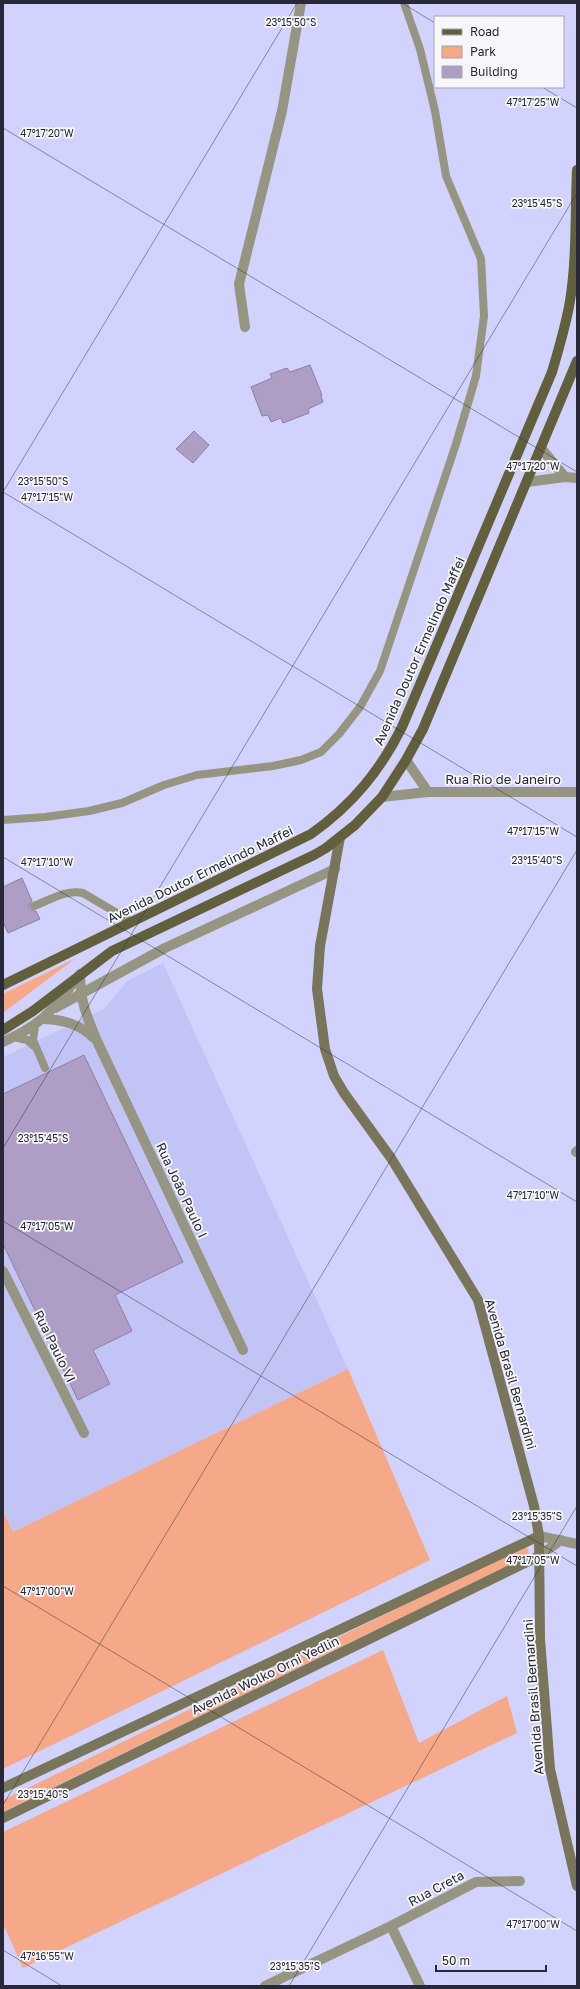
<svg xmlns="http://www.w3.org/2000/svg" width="580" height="1989" font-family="'Golos Text',sans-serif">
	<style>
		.built { fill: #c3c4f6 }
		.green { fill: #f6a989 }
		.building { fill: #ae9dc5; stroke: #8f7fa5 }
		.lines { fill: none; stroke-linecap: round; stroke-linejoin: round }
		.lane { stroke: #969582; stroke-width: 8 }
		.street { stroke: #969582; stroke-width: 10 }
		.secondary { stroke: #78755a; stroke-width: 10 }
		.primary { stroke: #625f3d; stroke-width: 10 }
		.ticks { fill: none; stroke: #282838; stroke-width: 1; stroke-opacity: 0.45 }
		.labels { text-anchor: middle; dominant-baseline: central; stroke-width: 3.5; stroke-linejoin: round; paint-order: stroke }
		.street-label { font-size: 13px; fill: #282838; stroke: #f7f7fb }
		.ticks-label { font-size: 10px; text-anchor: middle; fill: #282838; stroke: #f7f7fb; stroke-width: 3.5; stroke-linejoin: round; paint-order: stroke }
	</style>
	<rect width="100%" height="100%" fill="#d1d2fd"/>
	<path class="built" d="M163 963 348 1369 13 1532 3 1511V1057L104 1009 127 981Z"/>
	<path class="green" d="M76 958 3 1013V994Z
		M348 1369 430 1560 3 1769V1511L13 1532Z
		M524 1547 528 1549 529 1555 526 1557 3 1812V1800Z
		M383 1650 419 1743 507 1696 517 1733 23 1968 3 1924V1832Z"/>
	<path class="building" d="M310 365 322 395 321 396 323 402 308 409 309 413 283 423 281 418 271 422 268 415 262 416 251 387 272 378 270 374 287 368 290 372Z
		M194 431 209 445 193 463 176 449Z
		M22 878 32 901 29 905V908L33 911H36L40 919 8 933 3 922V887Z
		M84 1055 183 1262 115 1295 132 1331 93 1350 110 1384 78 1400 3 1244V1094Z"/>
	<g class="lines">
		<path class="lane" d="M3 820 45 817 89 811 122 803 164 785 197 775 273 766 301 760 321 752 339 734 360 707 380 671 456 444 476 376 484 316 481 259 446 176 435 111 420 49 404 3
			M34 906C50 900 66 889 83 893L132 922
			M35 1026 33 1040 45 1068
			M14 1037 27 1040 35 1047"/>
		<path class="street" d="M245 327 239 284 282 111 301 3
			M541 448 565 477
			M527 482 565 477 577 478
			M406 760 428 792
			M382 797 428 792H577
			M80 974C80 1001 87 1017 97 1041L243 1350
			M55 1008 165 948 335 869
			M44 1019C65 1020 79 1024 94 1038
			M3 1042C42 1024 49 1014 75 981
			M576 1152 577 1151
			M3 1271 84 1433
			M539 1536 577 1544
			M539 1556 561 1540
			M391 1926 420 1986
			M265 1986 391 1926 476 1882 520 1881"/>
		<path class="secondary" d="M340 837 320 946 317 989 325 1049 334 1076 344 1093 391 1158 478 1300 534 1506 539 1536 540 1639 550 1769 577 1886
			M3 1788 539 1536
			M3 1818 539 1556"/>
		<path class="primary" d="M3 985 311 834C352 805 380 771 402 727L552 372C559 348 566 325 570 301 577 258 575 213 577 170
			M3 1030 33 1011 112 951 314 855 326 848 355 825 382 797 406 760 423 729 577 361"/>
	</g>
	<path class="ticks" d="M402 3 435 23M542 87 577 108M3 128 577 472M3 492 577 837M3 492 297 3M3 857 577 1202M3 1148 577 193M3 1221 577 1566M3 1586 577 1931M3 1805 577 850M3 1950 62 1986M289 1986 577 1506"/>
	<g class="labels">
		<g class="street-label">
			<text transform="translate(419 651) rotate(-66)">Avenida Doutor Ermelindo Maffei</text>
			<text x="503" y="779">Rua Rio de Janeiro</text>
			<text transform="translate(200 874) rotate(-26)">Avenida Doutor Ermelindo Maffei</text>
			<text transform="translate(182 1190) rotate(65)">Rua João Paulo I</text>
			<text transform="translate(55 1346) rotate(64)">Rua Paulo VI</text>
			<text transform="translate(511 1374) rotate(74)">Avenida Brasil Bernardini</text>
			<text transform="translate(265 1675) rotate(-26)">Avenida Wolko Orni Yedlin</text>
			<text transform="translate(533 1697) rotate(-94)">Avenida Brasil Bernardini</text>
			<text transform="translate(436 1888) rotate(-28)">Rua Creta</text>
		</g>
	</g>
	<g class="ticks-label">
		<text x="291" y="26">23°15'50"S</text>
		<text x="533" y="106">47°17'25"W</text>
		<text x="47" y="137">47°17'20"W</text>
		<text x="537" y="207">23°15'45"S</text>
		<text x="533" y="470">47°17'20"W</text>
		<text x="43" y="485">23°15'50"S</text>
		<text x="47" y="501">47°17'15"W</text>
		<text x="533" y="835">47°17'15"W</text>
		<text x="537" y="864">23°15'40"S</text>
		<text x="47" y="866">47°17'10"W</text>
		<text x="43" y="1142">23°15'45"S</text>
		<text x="533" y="1199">47°17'10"W</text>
		<text x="47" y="1230">47°17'05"W</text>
		<text x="537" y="1520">23°15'35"S</text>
		<text x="533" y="1564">47°17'05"W</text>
		<text x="47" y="1595">47°17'00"W</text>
		<text x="43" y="1798">23°15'40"S</text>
		<text x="533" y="1928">47°17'00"W</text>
		<text x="47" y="1960">47°16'55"W</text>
		<text x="295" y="1970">23°15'35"S</text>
	</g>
	<rect width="580" height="1989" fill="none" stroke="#282838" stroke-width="8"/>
	<rect x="434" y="16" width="130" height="72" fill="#f7f7fb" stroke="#a4a4ad"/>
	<rect x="442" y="29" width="20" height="6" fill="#625f3d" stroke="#a4a4ad"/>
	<text x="470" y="36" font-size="12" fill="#282838">Road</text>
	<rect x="442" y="46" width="20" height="12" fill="#f6a989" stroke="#a4a4ad"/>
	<text x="470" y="56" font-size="12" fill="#282838">Park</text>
	<rect x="442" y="66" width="20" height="12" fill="#ae9dc5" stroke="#a4a4ad"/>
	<text x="470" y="76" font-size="12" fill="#282838">Building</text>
	<path d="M436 1965v6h110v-6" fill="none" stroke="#282838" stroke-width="2"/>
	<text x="442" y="1965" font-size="12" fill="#282838" stroke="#f7f7fb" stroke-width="3" paint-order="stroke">50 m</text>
</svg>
